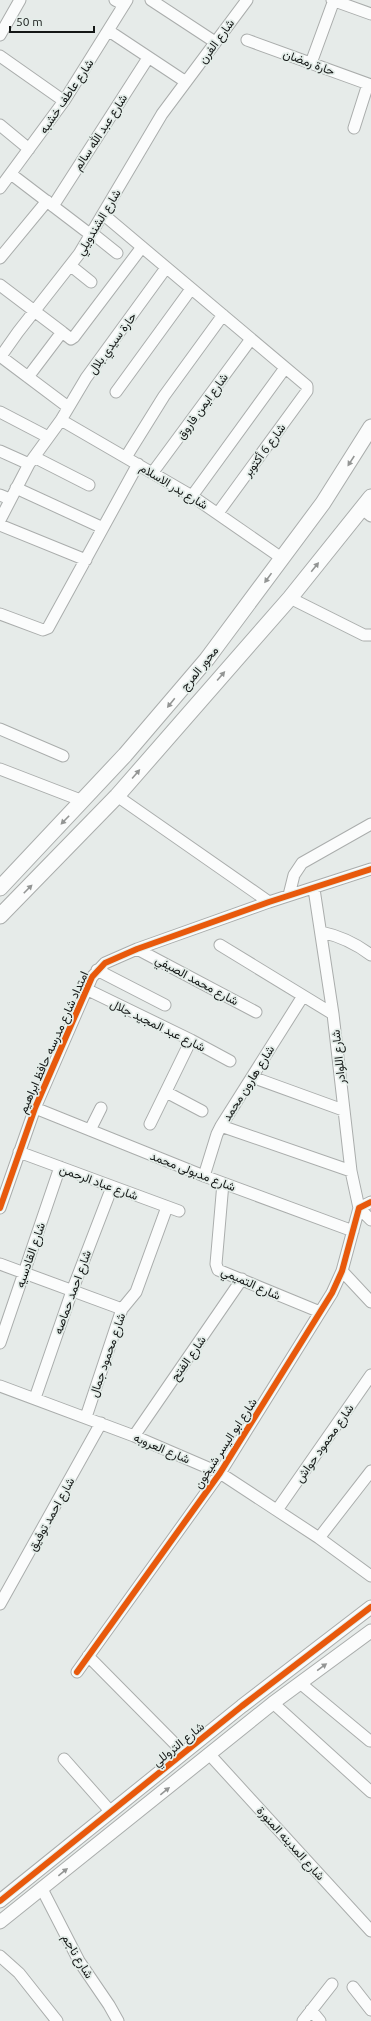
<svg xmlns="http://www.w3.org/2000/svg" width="371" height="2021" font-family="Ubuntu,Vazirmatn,sans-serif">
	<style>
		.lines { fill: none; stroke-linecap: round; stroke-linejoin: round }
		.minor-casing { stroke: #aaadac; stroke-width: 13 }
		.tertiary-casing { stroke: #aaadac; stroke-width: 15 }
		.secondary-casing { stroke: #aaadac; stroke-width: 17 }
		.minor { stroke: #fbfcfc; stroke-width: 11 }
		.tertiary { stroke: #fbfcfc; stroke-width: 13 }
		.secondary { stroke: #fbfcfc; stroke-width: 15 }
		.cycleway-casing { stroke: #e4ede9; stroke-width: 8 }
		.cycleway { stroke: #e8590c; stroke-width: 6 }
		.oneway { fill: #939594 }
		.labels { text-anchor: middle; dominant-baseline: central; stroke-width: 3.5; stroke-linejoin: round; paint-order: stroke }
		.street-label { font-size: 12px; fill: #141716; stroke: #e4ede9 }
	</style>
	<rect width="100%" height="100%" fill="#e6ebe9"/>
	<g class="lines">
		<defs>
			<path id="minor" d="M115 0 124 5
				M151 0 215 42
				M332 0 371 14
				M109 31 186 82
				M0 35 20 0
				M247 40 371 85
				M0 56 64 101
				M311 63 334 0
				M0 125 29 149
				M354 128 368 84
				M11 174 91 235
				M0 188 64 101 127 0
				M53 206 148 58
				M104 215 307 386V391L218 513
				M92 233 117 253
				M0 258 47 201
				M71 266 91 282
				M0 285 62 332
				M0 356 68 407
				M1 356 18 332 79 254 162 114 247 0
				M28 377 62 332 71 339 74 337 142 247
				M116 392 191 289
				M0 412 48 437
				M61 420 192 496 283 559
				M0 451 29 464
				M34 457 89 485
				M126 457 164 396 223 315
				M153 472 251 339
				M16 488 103 528
				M0 495 10 499
				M192 496 285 368
				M362 509 371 516
				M0 520 29 464 61 420 86 378 166 268
				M0 525 86 560
				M290 598 364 635H371
				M0 614 43 630 48 628 138 464
				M0 729 63 756
				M0 769 83 801
				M117 796 269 902
				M314 889 333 1014 351 1171 359 1208 371 1220
				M289 895 294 875 302 863 371 824
				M321 932C340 936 355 943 371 955
				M220 945 333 1014
				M137 949 256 1012
				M97 970 165 1005
				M86 989 191 1040 230 1061
				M252 1077 343 1110
				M166 1092 202 1111
				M35 1108 204 1176 353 1231
				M150 1124 191 1040
				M221 1126 351 1171
				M90 1130 101 1108
				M19 1152 179 1211
				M204 1176 217 1134 221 1126 303 996
				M223 1183 216 1264 218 1270 320 1312
				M0 1208 35 1108 92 977 105 963 137 949 269 902 371 869
				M0 1264 122 1309
				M342 1271 371 1302
				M0 1343 60 1167
				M0 1386 134 1436 220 1473 319 1538 371 1576
				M35 1398 72 1291 112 1187
				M86 1417 122 1309 136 1292 167 1207
				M134 1436 242 1279
				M277 1510 371 1375
				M319 1538 371 1471
				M0 1604 101 1423
				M88 1656 184 1753
				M77 1672 220 1473 332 1293 342 1271 359 1208 371 1202
				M300 1683 370 1741
				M273 1703 371 1792
				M210 1755 371 1931
				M64 1759 111 1812
				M42 1889 79 1961 109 2005 118 2021
				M0 1956 19 1973 57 2021
				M353 1987 371 2010
				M311 2010 320 2021
				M303 2021 332 1984"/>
			<path id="tertiary" d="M0 1901 242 1706 371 1607
				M0 1922 273 1703 371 1631"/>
			<path id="secondary" d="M0 888 125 755 207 659 323 503 371 427
				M0 916 117 796 290 598 371 497"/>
		</defs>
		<use href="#minor" class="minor-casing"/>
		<use href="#tertiary" class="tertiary-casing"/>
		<use href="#secondary" class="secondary-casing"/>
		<use href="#minor" class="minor"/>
		<use href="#tertiary" class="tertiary"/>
		<use href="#secondary" class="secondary"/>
		<defs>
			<path id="cycleway" d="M0 1208 35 1108 92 977 105 963 137 949 269 902 371 869
				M77 1672 220 1473 332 1293 342 1271 359 1208 371 1202
				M0 1901 242 1706 371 1607"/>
		</defs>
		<use href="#cycleway" class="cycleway-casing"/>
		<use href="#cycleway" class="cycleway"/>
	</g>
	<defs><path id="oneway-solid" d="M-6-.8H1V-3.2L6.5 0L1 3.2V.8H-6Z"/></defs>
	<g class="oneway">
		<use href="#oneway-solid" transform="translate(351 461) rotate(123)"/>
		<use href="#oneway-solid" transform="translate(315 567) rotate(-51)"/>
		<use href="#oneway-solid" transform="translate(268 578) rotate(126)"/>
		<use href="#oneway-solid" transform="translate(221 676) rotate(-49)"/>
		<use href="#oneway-solid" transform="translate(171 703) rotate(129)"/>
		<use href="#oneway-solid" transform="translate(136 774) rotate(-49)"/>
		<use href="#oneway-solid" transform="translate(65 820) rotate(134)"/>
		<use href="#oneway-solid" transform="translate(28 889) rotate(-45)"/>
		<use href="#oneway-solid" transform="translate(322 1667) rotate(-36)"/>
		<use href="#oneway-solid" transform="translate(165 1791) rotate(-39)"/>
		<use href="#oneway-solid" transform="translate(63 1872) rotate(-39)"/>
	</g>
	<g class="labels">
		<g class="street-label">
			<text transform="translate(216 41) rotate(-54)">شارع الفرن</text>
			<text transform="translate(309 62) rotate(20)">حارة رمضان</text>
			<text transform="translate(66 96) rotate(-56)">شارع عاطف خشبه</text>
			<text transform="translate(100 132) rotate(-57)">شارع عبد الله سالم</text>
			<text transform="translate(98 222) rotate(-59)">شارع الشندويلي</text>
			<text transform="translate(112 343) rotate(-54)">حارة سيدي بلال</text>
			<text transform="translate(202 406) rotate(-54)">شارع ايمن فاروق</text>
			<text transform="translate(264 450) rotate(-54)">شارع 6 أكتوبر</text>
			<text transform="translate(174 486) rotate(31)">شارع بدر الاسلام</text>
			<text transform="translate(199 668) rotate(-51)">محور المرج</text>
			<text transform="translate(197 980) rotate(28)">شارع محمد الصيفي</text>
			<text transform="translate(158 1025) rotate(26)">شارع عبد المجيد جلال</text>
			<text transform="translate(53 1042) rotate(-66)">امتداد شارع مدرسه حافظ ابراهيم</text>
			<text transform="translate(338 1057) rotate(-96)">شارع اللوادر</text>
			<text transform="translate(248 1083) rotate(-58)">شارع هارون محمد</text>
			<text transform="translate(193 1171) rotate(21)">شارع مدبولى محمد</text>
			<text transform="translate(99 1182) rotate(20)">شارع عباد الرحمن</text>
			<text transform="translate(30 1255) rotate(-71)">شارع القادسيه</text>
			<text transform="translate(251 1283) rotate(24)">شارع التميمي</text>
			<text transform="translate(72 1292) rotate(-70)">شارع احمد حماصه</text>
			<text transform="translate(107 1355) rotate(-71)">شارع محمود جمال</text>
			<text transform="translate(188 1358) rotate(-55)">شارع الفتح</text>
			<text transform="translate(225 1443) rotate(-57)">شارع ابو اليسر شيخون</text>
			<text transform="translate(324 1443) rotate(-55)">شارع محمود حواش</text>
			<text transform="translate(162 1448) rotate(23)">شارع العروبه</text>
			<text transform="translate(51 1514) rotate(-61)">شارع احمد توفيق</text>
			<text transform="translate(178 1744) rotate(-39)">شارع التروللي</text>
			<text transform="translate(291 1843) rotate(48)">شارع المدينه المنورة</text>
			<text transform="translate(78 1956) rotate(59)">شارع ناجم</text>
		</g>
	</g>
	<path d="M10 26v6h84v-6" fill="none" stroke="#141716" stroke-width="2"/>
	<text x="16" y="26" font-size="12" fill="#141716" stroke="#e4ede9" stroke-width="3" paint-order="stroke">50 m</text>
</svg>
